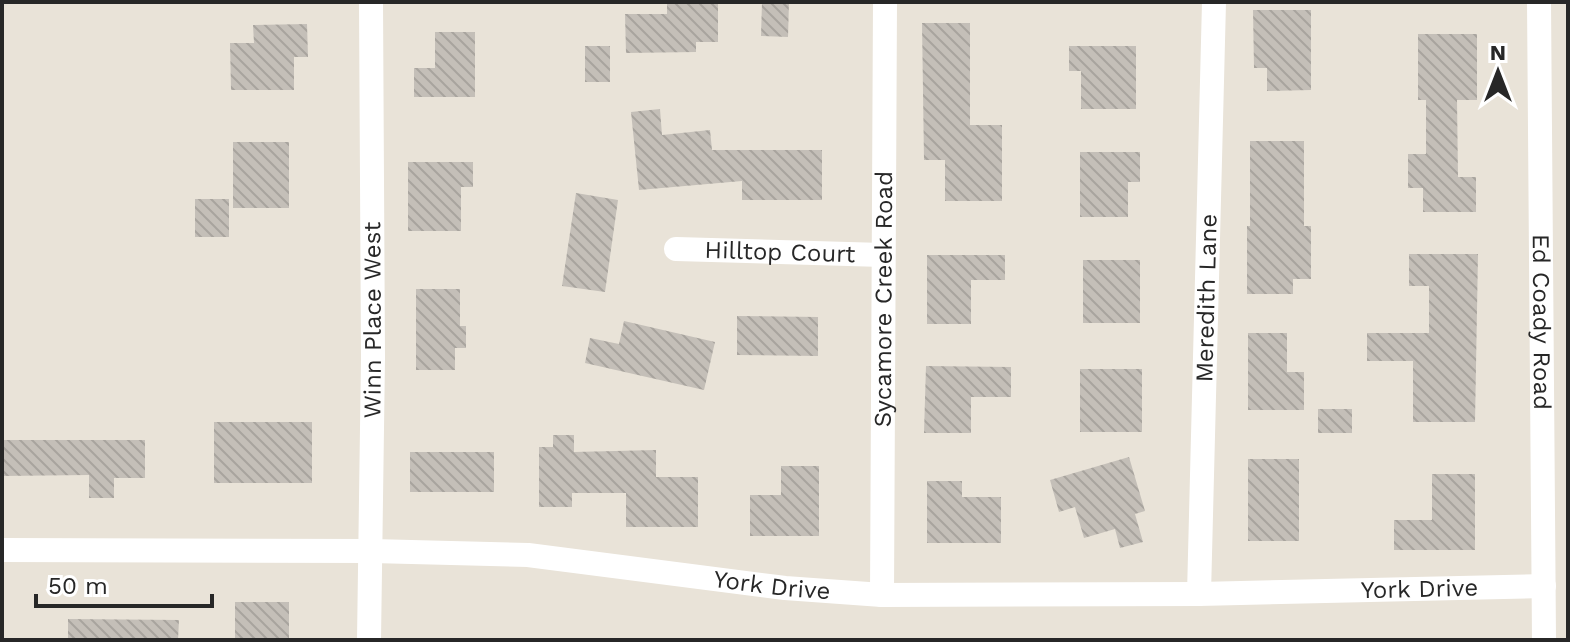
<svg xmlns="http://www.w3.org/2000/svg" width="1570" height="642" font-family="'Work Sans',sans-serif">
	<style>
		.building { fill: url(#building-back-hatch) }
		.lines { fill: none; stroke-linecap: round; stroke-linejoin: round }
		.minor { stroke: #fff; stroke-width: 24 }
		.labels { text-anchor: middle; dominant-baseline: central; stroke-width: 6; stroke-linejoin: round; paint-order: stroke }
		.street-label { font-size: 24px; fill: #272727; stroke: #fff }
	</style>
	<defs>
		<pattern id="building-back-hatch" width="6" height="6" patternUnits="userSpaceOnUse" patternTransform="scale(2)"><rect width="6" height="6" fill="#c4bfb8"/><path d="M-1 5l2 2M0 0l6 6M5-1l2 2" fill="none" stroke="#a8a49e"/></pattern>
	</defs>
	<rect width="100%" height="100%" fill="#e9e3d8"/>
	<path class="building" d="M667 2H718V42H696V52L626 53 625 14H667Z
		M762 2H789L788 37 761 36Z
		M1253 10H1311V90L1267 91V68H1254Z
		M922 23H970V125H1002V201H945V160H924Z
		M307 24 308 57H294V90H231L230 43H254L253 25Z
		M435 32H475V97H414V68H435Z
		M1418 34H1477V100H1457L1458 177H1476V212H1423V188H1408V154H1426V100H1418Z
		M585 46H610V82H585Z
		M1069 46H1136V109H1081V71H1069Z
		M660 109 662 135 710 130 712 150H822V200H742V181L639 190 631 112Z
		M1250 141H1304V226H1311V279H1293V294H1247V226H1250Z
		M233 142H289V208H233Z
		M1080 152H1140V182H1128V217H1080Z
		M408 162H473V187H461V231H408Z
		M576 193 618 200 605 292 562 286Z
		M195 199H229V237H195Z
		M1409 254H1478L1475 422H1413V361H1367V333H1429V286H1409Z
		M927 255H1005V280H971V324H927Z
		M1083 260H1140V323H1083Z
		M416 289H460V326H466V348H455V370H416Z
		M737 316 818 317V356L737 355Z
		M624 321 715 342 704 390 585 363 590 338 619 344Z
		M1248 333H1287V372H1304V410H1248Z
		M926 366 1011 367V397H971V433H924Z
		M1080 369H1142V432H1080Z
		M1318 409H1352V433H1318Z
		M214 422H312V483H214Z
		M553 435H574V452L656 450V477H698V527H626V493H572V507H539V447H553Z
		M2 440H145V478H114V498H89V475L2 476Z
		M410 452H494V492H410Z
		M1129 457 1145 511 1135 514 1143 542 1120 548 1115 529 1084 538 1075 507 1059 512 1050 480Z
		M1248 459H1299V541H1248Z
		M781 466H819V536H750V495H781Z
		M1432 474H1475V550H1394V520H1432Z
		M927 481H962V497H1001V543H927Z
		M235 602H289V640H235Z
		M68 619 179 620 178 640H68Z"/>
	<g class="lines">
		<g class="minor">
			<path id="s1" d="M1539 2 1544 640"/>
			<path id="s2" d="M676 249 883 255"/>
			<path id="s3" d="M2 550 372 551 528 555 785 588 882 595 1199 594 1544 586"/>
			<path id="s4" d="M1199 594 1214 2"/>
			<path id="s5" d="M882 595 885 2"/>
			<path id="s6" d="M369 640 373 358 371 2"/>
		</g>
	</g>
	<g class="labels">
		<g class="street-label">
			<text stroke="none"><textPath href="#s2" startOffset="104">Hilltop Court</textPath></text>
			<text stroke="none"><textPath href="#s5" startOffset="296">Sycamore Creek Road</textPath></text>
			<text stroke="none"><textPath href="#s4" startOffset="296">Meredith Lane</textPath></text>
			<text stroke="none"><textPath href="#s6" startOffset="320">Winn Place West</textPath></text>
			<text stroke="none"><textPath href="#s1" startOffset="320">Ed Coady Road</textPath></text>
			<text stroke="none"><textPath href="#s3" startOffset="772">York Drive</textPath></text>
			<text stroke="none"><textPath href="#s3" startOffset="1420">York Drive</textPath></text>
		</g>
	</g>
	<rect width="1570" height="642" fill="none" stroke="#272727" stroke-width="8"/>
	<g transform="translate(1498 72)" stroke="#ffffff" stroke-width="6" paint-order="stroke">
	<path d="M0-6L14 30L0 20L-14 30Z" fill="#272727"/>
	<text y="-12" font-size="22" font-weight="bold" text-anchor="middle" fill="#272727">N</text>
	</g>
	<path d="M36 594v12h176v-12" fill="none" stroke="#272727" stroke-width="4"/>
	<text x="48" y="594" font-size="24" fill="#272727" stroke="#ffffff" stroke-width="6" paint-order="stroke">50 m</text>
</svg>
